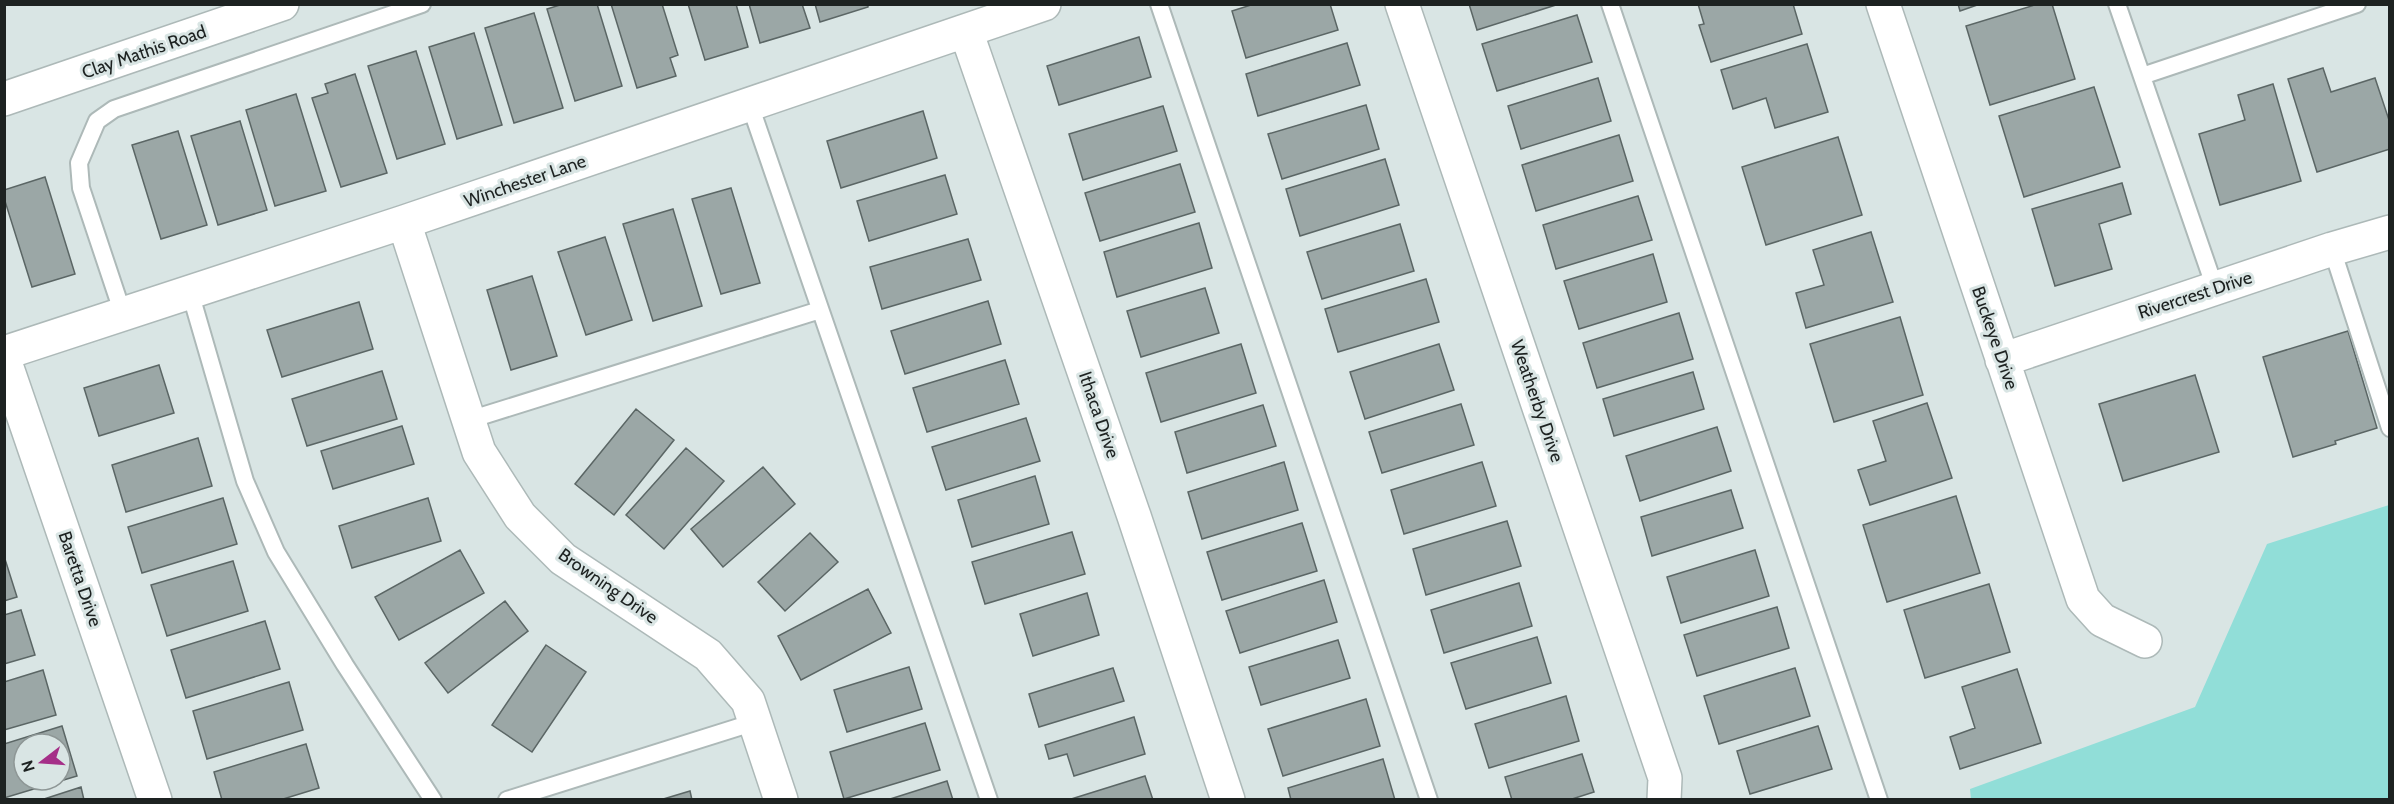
<svg xmlns="http://www.w3.org/2000/svg" width="2394" height="804" font-family="Cabin,sans-serif">
	<style>
		.green { fill: #91ded8 }
		.building { fill: #9ba7a6; stroke: #5b6665; stroke-width: 1.5; fill-rule: evenodd }
		.lines { fill: none; stroke-linecap: round; stroke-linejoin: round }
		.service-casing { stroke: #adb9b8; stroke-width: 20 }
		.minor-casing { stroke: #adb9b8; stroke-width: 36 }
		.secondary-casing { stroke: #adb9b8; stroke-width: 36 }
		.service { stroke: #fff; stroke-width: 16 }
		.minor { stroke: #fff; stroke-width: 33 }
		.secondary { stroke: #fff; stroke-width: 33 }
		.labels { text-anchor: middle; dominant-baseline: central; stroke-width: 6; stroke-linejoin: round; paint-order: stroke }
		.street-label { font-size: 18px; fill: #1d2221; stroke: #d9e5e4 }
	</style>
	<rect width="100%" height="100%" fill="#d9e5e4"/>
	<path class="green" d="M2389 505V799H1971L1970 789 2195 707 2267 544Z"/>
	<path class="building" d="M563 4H597L622 86 575 101 547 9Z
		M611 4H662L678 55 670 58 676 76 637 88Z
		M688 4H736L748 47 705 60Z
		M749 4H802L810 28 760 43Z
		M815 4H868V7L820 22Z
		M1254 4H1330L1338 30 1246 58 1232 11Z
		M1469 4H1559L1477 30Z
		M1698 4H1793L1802 34 1711 62 1699 25 1704 24Z
		M1958 4H1980L1960 11Z
		M2038 4H2052L2075 79 1990 105 1966 26Z
		M534 13 563 108 514 123 485 28Z
		M1577 15 1592 62 1497 91 1482 44Z
		M474 33 502 125 457 139 429 47Z
		M1139 37 1151 77 1059 105 1047 66Z
		M1347 43 1360 85 1258 116 1246 74Z
		M1807 44 1828 112 1775 128 1766 98 1733 109 1721 70Z
		M416 51 445 144 397 159 368 66Z
		M2323 68 2331 92 2375 78 2390 123V149L2317 172 2288 79Z
		M355 74 387 173 341 187 312 98 328 93 325 84Z
		M1598 78 1611 121 1521 149 1508 106Z
		M2273 84 2301 181 2220 205 2199 134 2245 120 2238 95Z
		M2094 87 2120 167 2024 197 1999 116Z
		M296 94 326 191 275 206 246 110Z
		M1366 105 1379 149 1282 179 1268 134Z
		M1163 106 1177 151 1083 180 1069 134Z
		M923 111 937 158 841 188 827 141Z
		M240 121 267 210 218 225 191 136Z
		M178 131 207 225 161 239 132 145Z
		M1619 135 1633 181 1536 211 1522 165Z
		M1838 137 1862 215 1766 245 1742 167Z
		M1385 159 1399 205 1300 236 1286 189Z
		M1180 164 1195 212 1100 241 1085 193Z
		M945 175 957 214 869 241 857 201Z
		M45 177 75 274 32 287 4 198V190Z
		M2122 183 2131 214 2099 224 2112 269 2055 286 2032 209Z
		M731 188 760 283 721 294 692 199Z
		M1638 196 1652 240 1556 269 1543 225Z
		M673 209 702 306 653 321 623 224Z
		M1199 223 1212 268 1117 297 1104 252Z
		M1400 224 1414 271 1322 299 1307 252Z
		M1871 232 1893 302 1806 328 1796 293 1824 285 1813 250Z
		M605 237 632 320 586 335 558 252Z
		M968 239 981 280 882 309 870 267Z
		M1653 254 1667 302 1579 329 1564 281Z
		M532 276 557 356 511 370 487 290Z
		M1426 279 1439 322 1338 352 1325 309Z
		M1205 288 1219 333 1141 357 1127 311Z
		M988 301 1001 344 905 374 891 331Z
		M359 302 373 349 282 377 267 330Z
		M1679 313 1693 359 1597 388 1583 343Z
		M1900 317 1923 395 1834 422 1810 344Z
		M2348 331 2377 428 2335 441 2336 444 2293 457 2263 357Z
		M1241 344 1256 393 1161 422 1146 373Z
		M1439 344 1454 390 1365 419 1350 372Z
		M1005 360 1019 404 927 432 913 388Z
		M159 365 174 413 99 436 84 388Z
		M382 371 397 419 307 446 292 399Z
		M1693 372 1704 409 1614 436 1603 399Z
		M2195 375 2219 452 2123 481 2099 404Z
		M1927 403 1952 478 1870 505 1858 470 1886 461 1873 421Z
		M1461 404 1474 445 1382 473 1369 432Z
		M1263 405 1276 446 1187 473 1175 432Z
		M636 409 674 440 614 515 575 484Z
		M1026 418 1040 461 946 490 932 447Z
		M402 426 414 464 333 489 321 451Z
		M1717 427 1731 471 1640 501 1626 456Z
		M198 438 212 486 126 512 112 465Z
		M686 448 724 481 664 549 626 515Z
		M1284 462 1298 510 1202 539 1188 492Z
		M1482 462 1496 506 1404 534 1391 490Z
		M763 467 795 504 723 567 691 529Z
		M1035 476 1049 524 972 547 958 500Z
		M1731 490 1743 528 1652 556 1641 517Z
		M1956 496 1980 573 1887 602 1863 525Z
		M223 498 237 544 142 573 128 527Z
		M428 498 441 541 352 568 339 526Z
		M1507 521 1521 566 1426 595 1413 549Z
		M1302 523 1317 571 1222 600 1207 552Z
		M1072 532 1085 574 985 604 972 562Z
		M810 533 838 562 785 611 758 582Z
		M460 550 484 593 399 640 375 597Z
		M1755 550 1769 596 1681 623 1667 577Z
		M4 556 17 597 4 601Z
		M233 561 248 611 167 636 151 585Z
		M1324 580 1337 622 1240 653 1226 611Z
		M1519 583 1532 626 1444 653 1431 610Z
		M1989 584 2010 652 1925 678 1904 610Z
		M868 589 891 633 801 680 778 636Z
		M1087 593 1099 635 1033 656 1020 614Z
		M505 601 528 631 448 693 425 663Z
		M1777 607 1789 648 1697 676 1684 635Z
		M21 610 35 655 4 664V615Z
		M265 621 280 669 186 698 171 650Z
		M1537 637 1551 683 1466 709 1451 663Z
		M1338 640 1350 678 1261 705 1249 667Z
		M546 645 586 672 532 752 492 725Z
		M909 667 922 709 847 732 834 690Z
		M1113 668 1124 701 1039 727 1029 694Z
		M1795 668 1810 716 1719 744 1704 696Z
		M2017 669 2041 743 1960 769 1950 737 1975 728 1962 687Z
		M43 670 56 715 4 730V682Z
		M289 682 303 730 207 759 193 711Z
		M1566 696 1579 741 1489 768 1475 724Z
		M1366 699 1380 746 1283 776 1268 729Z
		M1134 717 1145 754 1074 776 1067 754 1049 759 1045 745Z
		M925 723 940 770 844 799 830 752Z
		M62 726 77 776 4 798V744ZM24 744H60V780H24Z
		M1818 726 1832 769 1750 794 1737 751Z
		M306 744 319 788 280 800H222L214 772Z
		M1582 754 1594 792 1569 800H1512L1505 777Z
		M1383 759 1395 800H1291L1288 788Z
		M1145 776 1153 800H1068Z
		M947 781 953 800H887Z
		M81 787 84 800H41Z
		M690 791 692 800H660Z"/>
	<g class="lines">
		<defs>
			<path id="service" d="M1159 4 1429 800
				M1610 4 1879 800
				M2117 4 2215 288
				M2142 76 2357 4
				M750 105 989 800
				M2332 249 2390 428
				M190 292 245 481 276 552 345 665 433 800
				M123 314 81 188 79 163 97 121 114 109 422 4
				M469 420 820 310
				M507 800 755 722"/>
			<path id="minor" d="M1402 4 1665 778 1664 800
				M1883 4 2083 599 2102 620 2145 641
				M966 31 1134 516 1228 800
				M404 222 479 452 520 516 563 559 708 655 748 701 781 800
				M4 353 404 222 1044 4
				M4 359 155 800
				M2002 360 2332 249 2390 232"/>
			<path id="secondary" d="M4 99 282 4"/>
		</defs>
		<use href="#service" class="service-casing"/>
		<use href="#minor" class="minor-casing"/>
		<use href="#secondary" class="secondary-casing"/>
		<use href="#service" class="service"/>
		<use href="#minor" class="minor"/>
		<use href="#secondary" class="secondary"/>
	</g>
	<g class="labels">
		<g class="street-label">
			<text transform="translate(144 52) rotate(-19)">Clay Mathis Road</text>
			<text transform="translate(525 181) rotate(-19)">Winchester Lane</text>
			<text transform="translate(2195 295) rotate(-18)">Rivercrest Drive</text>
			<text transform="translate(1995 338) rotate(71)">Buckeye Drive</text>
			<text transform="translate(1537 401) rotate(71)">Weatherby Drive</text>
			<text transform="translate(1099 415) rotate(71)">Ithaca Drive</text>
			<text transform="translate(80 579) rotate(71)">Baretta Drive</text>
			<text transform="translate(608 586) rotate(35)">Browning Drive</text>
		</g>
	</g>
	<rect width="2394" height="804" fill="none" stroke="#1d2221" stroke-width="12"/>
	<g transform="translate(42 762) rotate(253)"><circle r="28" fill="#d9e5e4" stroke="#8e9796" stroke-width="1.5"/>
	<path d="M0-4.5L10 22L0 15L-10 22Z" fill="#a52f88"/>
	<text y="-9" font-size="16" font-weight="bold" text-anchor="middle" fill="#1d2221">N</text>
	</g>
</svg>
